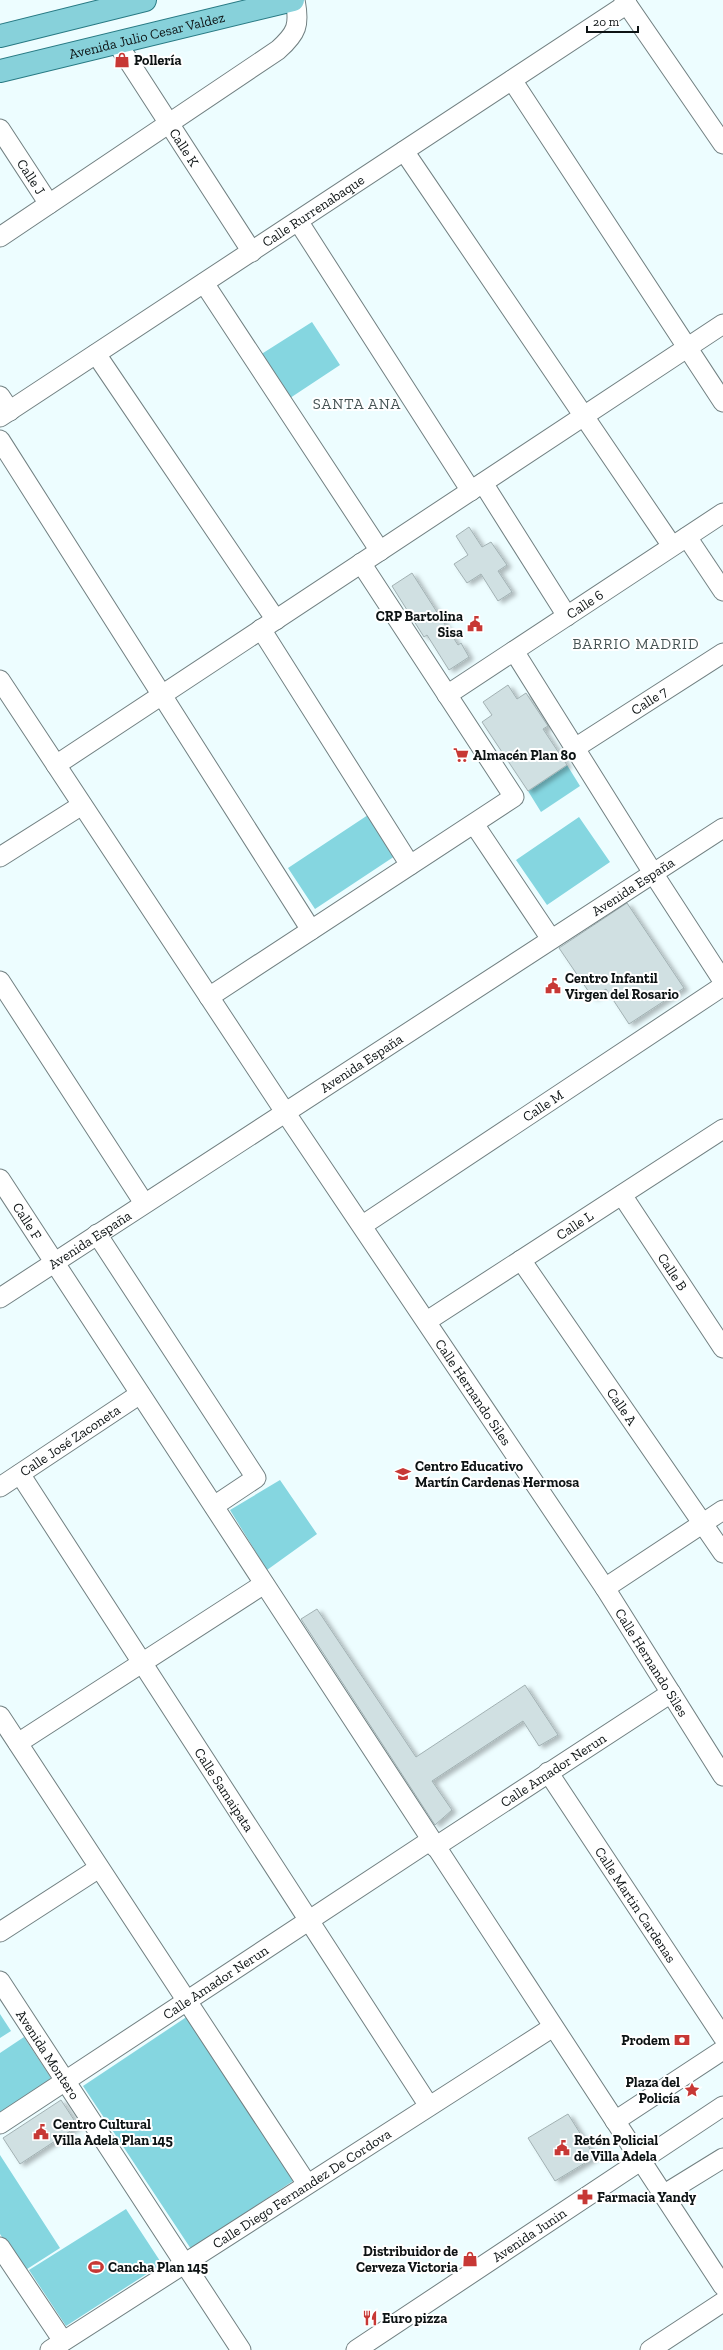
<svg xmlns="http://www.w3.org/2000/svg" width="723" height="2350" font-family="'Zilla Slab',serif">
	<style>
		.green { fill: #85d6e0 }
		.building { fill: #d0e0e2; stroke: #a2b1b3; filter: url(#shadow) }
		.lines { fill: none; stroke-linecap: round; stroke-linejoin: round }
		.minor-casing { stroke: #728082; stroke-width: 21 }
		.major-casing { stroke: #287a84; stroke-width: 24 }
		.minor { stroke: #fff; stroke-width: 19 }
		.major { stroke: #87d1da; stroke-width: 22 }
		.labels { text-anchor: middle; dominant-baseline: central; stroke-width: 4; stroke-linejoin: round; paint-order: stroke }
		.street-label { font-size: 14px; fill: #0d1314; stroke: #fff }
		.poi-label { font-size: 14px; font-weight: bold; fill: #0d1314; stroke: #fff; text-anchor: start }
		.neighbourhood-label { font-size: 15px; letter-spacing: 1px; fill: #465455; stroke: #fff }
	</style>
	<defs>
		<filter id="shadow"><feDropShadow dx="4.5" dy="2.5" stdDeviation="2" flood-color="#0004"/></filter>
	</defs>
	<rect width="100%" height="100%" fill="#edfdff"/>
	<path class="green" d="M312 322 340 365 278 406 249 362Z
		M567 765 580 786 541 812 528 791Z
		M368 815 395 856 315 909 288 868Z
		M579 817 610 862 547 905 516 860Z
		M280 1480 317 1534 267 1570 230 1510Z
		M0 2014 11 2031 0 2038Z
		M188 2016 296 2179 191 2249 83 2086Z
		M24 2037 53 2081 0 2116V2053Z
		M0 2155 60 2248 24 2271 0 2234Z
		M126 2209 162 2264 66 2326 29 2270Z"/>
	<path class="building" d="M469 527 482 547 491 542 507 565 498 571 512 592 498 601 481 574 467 583 454 564 468 555 456 536Z
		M412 573 458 645 461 643 469 657 449 670 427 635 424 637 392 586Z
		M508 685 517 699 526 693 548 726 543 729 567 765 528 791 482 722 492 715 483 702Z
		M627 903 684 988 629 1024 606 989 593 998 559 948Z
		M317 1609 416 1757 525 1685 558 1735 539 1746 523 1721 432 1781 452 1810 435 1825 301 1619Z
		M61 2100 78 2126 20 2164 3 2138Z
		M568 2114 595 2157 555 2181 528 2138Z"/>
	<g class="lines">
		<defs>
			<g id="minor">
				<path d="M624 0 723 144"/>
				<path id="s1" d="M117 43 252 252"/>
				<path d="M512 80 723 402"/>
				<path id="s2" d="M0 129 49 204"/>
				<path d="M404 151 672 546"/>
				<path d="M298 221 471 491"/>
				<path d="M0 237 278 50C297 33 300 25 295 0"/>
				<path d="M204 283 380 551"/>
				<path d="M96 354 276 620"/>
				<path d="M0 396 10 411"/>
				<path id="s3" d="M0 417 627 4"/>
				<path d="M0 440 311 930"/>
				<path d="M483 483 567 616"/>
				<path d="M687 537 723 591"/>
				<path d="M261 629 410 865"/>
				<path d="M514 651 653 873 723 981"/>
				<path id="s4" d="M0 680 285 1112 605 1588 723 1776"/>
				<path id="s5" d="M447 695 723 513"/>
				<path id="s6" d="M575 748 723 653"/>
				<path d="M56 765 723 324"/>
				<path d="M474 824 551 939"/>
				<path d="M0 857 82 805"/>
				<path d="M0 981 144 1203"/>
				<path d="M209 997 514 797 361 563"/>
				<path id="s7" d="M0 1179 723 2286"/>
				<path id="s8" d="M622 1195 723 1348"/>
				<path id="s9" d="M363 1225 723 986"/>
				<path d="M97 1234 256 1478 214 1506"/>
				<path id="s10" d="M521 1260 723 1553"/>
				<path id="s11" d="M0 1298 723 828"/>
				<path id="s12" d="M427 1321 723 1129"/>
				<path id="s13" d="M20 1474 429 2106"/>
				<path id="s14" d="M0 1487 140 1394"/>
				<path d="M605 1588 723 1510"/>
				<path d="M0 1716 307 2184"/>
				<path d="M18 1743 264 1584"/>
				<path id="s15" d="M548 1772 723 2037"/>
				<path id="s16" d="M435 1847 671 1693"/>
				<path d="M0 1932 99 1868"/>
				<path id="s17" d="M0 1981 241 2350"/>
				<path d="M615 2121 723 2050"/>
				<path id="s18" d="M0 2124 431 1840"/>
				<path d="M663 2195 723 2158"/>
				<path d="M0 2247 63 2341"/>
				<path id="s19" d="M50 2350 553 2027"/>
				<path id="s20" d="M356 2350 723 2106"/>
				<path d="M650 2350 723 2302"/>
			</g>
			<g id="major">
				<path d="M0 36 145 0"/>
				<path id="s21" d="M0 71 293 0"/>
			</g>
		</defs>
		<use href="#minor" class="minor-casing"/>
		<use href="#major" class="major-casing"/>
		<use href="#minor" class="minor"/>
		<use href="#major" class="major"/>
	</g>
	<defs>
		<symbol id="shop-bare" viewBox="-9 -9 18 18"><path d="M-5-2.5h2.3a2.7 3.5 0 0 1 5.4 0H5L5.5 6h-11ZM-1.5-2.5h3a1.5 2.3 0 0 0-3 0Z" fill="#c73835" stroke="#fff" stroke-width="2.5" paint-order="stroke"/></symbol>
		<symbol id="civic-bare" viewBox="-9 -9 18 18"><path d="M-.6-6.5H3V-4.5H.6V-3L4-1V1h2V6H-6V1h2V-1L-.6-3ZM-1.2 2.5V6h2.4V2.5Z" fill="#c73835" stroke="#fff" stroke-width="2.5" paint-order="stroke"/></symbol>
		<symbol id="supermarket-bare" viewBox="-9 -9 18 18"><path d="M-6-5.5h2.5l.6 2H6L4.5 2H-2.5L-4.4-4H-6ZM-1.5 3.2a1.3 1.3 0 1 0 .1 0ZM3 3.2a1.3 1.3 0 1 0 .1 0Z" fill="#c73835" stroke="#fff" stroke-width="2.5" paint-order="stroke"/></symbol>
		<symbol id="school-bare" viewBox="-9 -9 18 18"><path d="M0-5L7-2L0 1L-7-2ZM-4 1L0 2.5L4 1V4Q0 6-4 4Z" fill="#c73835" stroke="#fff" stroke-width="2.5" paint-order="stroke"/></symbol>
		<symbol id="bank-bare" viewBox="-9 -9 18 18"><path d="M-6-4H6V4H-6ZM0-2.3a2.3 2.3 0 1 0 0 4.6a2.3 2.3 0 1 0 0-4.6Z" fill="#c73835" stroke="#fff" stroke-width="2.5" paint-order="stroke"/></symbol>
		<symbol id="sight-bare" viewBox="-9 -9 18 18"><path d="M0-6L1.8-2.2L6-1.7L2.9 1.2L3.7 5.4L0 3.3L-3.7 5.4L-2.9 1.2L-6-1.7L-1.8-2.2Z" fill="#c73835" stroke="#fff" stroke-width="2.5" paint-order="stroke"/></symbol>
		<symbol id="pharmacy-bare" viewBox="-9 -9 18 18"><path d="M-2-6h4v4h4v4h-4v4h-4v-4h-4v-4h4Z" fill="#c73835" stroke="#fff" stroke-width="2.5" paint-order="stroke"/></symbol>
		<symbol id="stadium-bare" viewBox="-9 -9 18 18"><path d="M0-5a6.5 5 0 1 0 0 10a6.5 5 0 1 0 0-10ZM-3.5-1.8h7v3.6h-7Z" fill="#c73835" stroke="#fff" stroke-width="2.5" paint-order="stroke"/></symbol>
		<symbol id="restaurant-bare" viewBox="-9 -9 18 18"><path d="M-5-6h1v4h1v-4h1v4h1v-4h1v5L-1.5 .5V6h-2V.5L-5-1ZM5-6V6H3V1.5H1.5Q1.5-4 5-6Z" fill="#c73835" stroke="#fff" stroke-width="2.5" paint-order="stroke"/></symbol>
	</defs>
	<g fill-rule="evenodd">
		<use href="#shop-bare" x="111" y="49" width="22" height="22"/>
		<use href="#civic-bare" x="464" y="613" width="22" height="22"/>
		<use href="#supermarket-bare" x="450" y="744" width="22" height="22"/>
		<use href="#civic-bare" x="542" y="975" width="22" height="22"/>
		<use href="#school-bare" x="392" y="1463" width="22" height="22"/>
		<use href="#bank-bare" x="671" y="2029" width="22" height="22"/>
		<use href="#sight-bare" x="681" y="2079" width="22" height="22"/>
		<use href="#civic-bare" x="30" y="2121" width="22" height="22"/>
		<use href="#civic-bare" x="551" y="2137" width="22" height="22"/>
		<use href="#pharmacy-bare" x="574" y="2186" width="22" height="22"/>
		<use href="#shop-bare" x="459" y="2248" width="22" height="22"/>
		<use href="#stadium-bare" x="85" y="2256" width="22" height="22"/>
		<use href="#restaurant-bare" x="359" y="2307" width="22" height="22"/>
	</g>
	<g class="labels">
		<g class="street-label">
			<text stroke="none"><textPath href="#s21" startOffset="151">Avenida Julio Cesar Valdez</textPath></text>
			<text stroke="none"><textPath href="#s1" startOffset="124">Calle K</textPath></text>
			<text stroke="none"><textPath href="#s2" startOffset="57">Calle J</textPath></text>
			<text stroke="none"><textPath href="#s3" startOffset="375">Calle Rurrenabaque</textPath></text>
			<text stroke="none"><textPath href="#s5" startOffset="165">Calle 6</textPath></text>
			<text stroke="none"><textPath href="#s6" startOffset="88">Calle 7</textPath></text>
			<text stroke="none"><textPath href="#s11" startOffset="755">Avenida España</textPath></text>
			<text stroke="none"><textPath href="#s11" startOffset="431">Avenida España</textPath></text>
			<text stroke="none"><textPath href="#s9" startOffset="216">Calle M</textPath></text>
			<text stroke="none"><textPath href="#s7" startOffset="50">Calle F</textPath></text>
			<text stroke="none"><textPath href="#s12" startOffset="176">Calle L</textPath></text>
			<text stroke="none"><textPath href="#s11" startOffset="107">Avenida España</textPath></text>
			<text stroke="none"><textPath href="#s8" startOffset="92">Calle B</textPath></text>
			<text stroke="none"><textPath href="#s4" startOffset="855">Calle Hernando Siles</textPath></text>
			<text stroke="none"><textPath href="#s10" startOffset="178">Calle A</textPath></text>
			<text stroke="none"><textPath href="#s14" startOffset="84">Calle José Zaconeta</textPath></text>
			<text stroke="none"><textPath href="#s4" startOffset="1179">Calle Hernando Siles</textPath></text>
			<text stroke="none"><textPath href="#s16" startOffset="141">Calle Amador Nerun</textPath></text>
			<text stroke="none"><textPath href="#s13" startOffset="376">Calle Samaipata</textPath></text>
			<text stroke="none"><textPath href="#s15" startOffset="159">Calle Martin Cardenas</textPath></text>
			<text stroke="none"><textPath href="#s18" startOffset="258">Calle Amador Nerun</textPath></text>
			<text stroke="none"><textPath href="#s17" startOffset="88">Avenida Montero</textPath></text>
			<text stroke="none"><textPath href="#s19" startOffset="299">Calle Diego Fernandez De Cordova</textPath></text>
			<text stroke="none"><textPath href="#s20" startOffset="208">Avenida Junin</textPath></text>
		</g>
		<g class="poi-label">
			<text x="134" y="60">Pollería</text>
			<text x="463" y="616" text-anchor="end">CRP Bartolina<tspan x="463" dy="16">Sisa</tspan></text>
			<text x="473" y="755">Almacén Plan 80</text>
			<text x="565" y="978">Centro Infantil<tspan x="565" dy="16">Virgen del Rosario</tspan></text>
			<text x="415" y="1466">Centro Educativo<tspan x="415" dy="16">Martín Cardenas Hermosa</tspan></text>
			<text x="670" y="2040" text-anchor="end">Prodem</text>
			<text x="680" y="2082" text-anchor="end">Plaza del<tspan x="680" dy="16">Policía</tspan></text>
			<text x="53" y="2124">Centro Cultural<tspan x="53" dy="16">Villa Adela Plan 145</tspan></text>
			<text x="574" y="2140">Retén Policial<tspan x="574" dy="16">de Villa Adela</tspan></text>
			<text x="597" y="2197">Farmacia Yandy</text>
			<text x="458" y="2251" text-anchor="end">Distribuidor de<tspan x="458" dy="16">Cerveza Victoria</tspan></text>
			<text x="108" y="2267">Cancha Plan 145</text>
			<text x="382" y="2318">Euro pizza</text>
		</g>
		<g class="neighbourhood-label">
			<text x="357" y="404">SANTA ANA</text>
			<text x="636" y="644">BARRIO MADRID</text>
		</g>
	</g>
	<path d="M587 26v6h51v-6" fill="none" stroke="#0d1314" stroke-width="2"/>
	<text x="593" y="26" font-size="12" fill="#0d1314" stroke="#ffffff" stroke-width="3" paint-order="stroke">20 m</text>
</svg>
